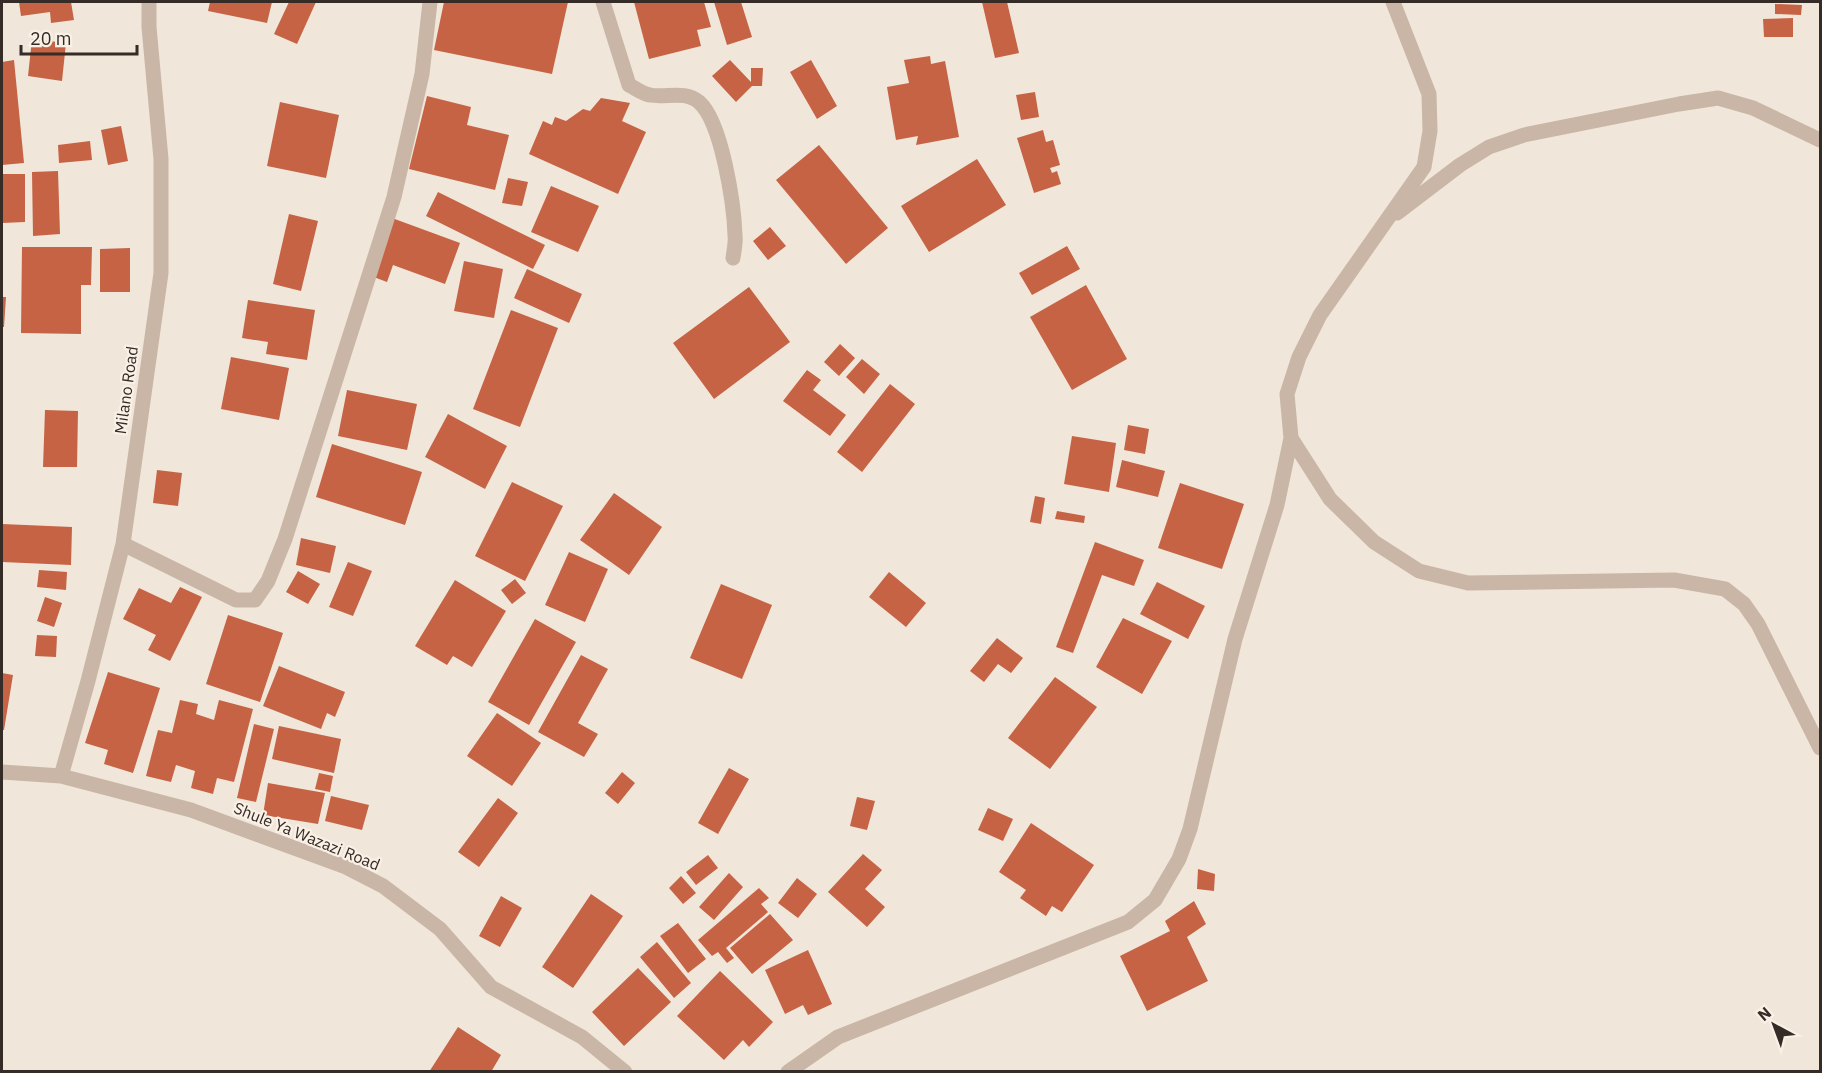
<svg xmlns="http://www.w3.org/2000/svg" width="1822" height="1073" font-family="'IBM Plex Sans',sans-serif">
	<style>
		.building { fill: #c56344 }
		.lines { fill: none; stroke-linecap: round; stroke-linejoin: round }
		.minor { stroke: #c9b6a6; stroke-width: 15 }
		.labels { text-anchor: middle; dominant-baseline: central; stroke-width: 4.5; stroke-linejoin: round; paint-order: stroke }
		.street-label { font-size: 16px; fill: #352b27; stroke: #f9f0e6 }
	</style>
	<rect width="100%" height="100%" fill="#f1e6da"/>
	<path class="building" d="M19 2H71L74 20 51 23 50 12 21 16Z
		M210 2H272L267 23 208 11Z
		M289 2H316L297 44 274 34Z
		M444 2H568L552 74 434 50Z
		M634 2H704L711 27 697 30 701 46 649 59Z
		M714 2H741L752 37 727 45Z
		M982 2H1007L1019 53 995 58Z
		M1775 4 1802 5 1801 15 1775 14Z
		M1793 18V37H1764L1763 19Z
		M32 39 66 43 62 81 28 76Z
		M930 56 931 64 945 61 959 137 916 145 918 136 896 140 887 87 909 83 904 60Z
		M14 60 24 163 2 165V62Z
		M730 60 751 82V68H763L762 86H752L736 102 712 76Z
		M811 60 837 106 817 119 790 72Z
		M1035 92 1039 117 1021 120 1016 95Z
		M427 96 471 107 467 125 509 135 495 190 409 169Z
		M601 98 630 103 622 121 646 132 618 194 529 154 543 121 552 125 555 117 566 121 583 109 590 111Z
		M280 102 339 115 326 178 267 166Z
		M121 126 128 161 108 165 101 130Z
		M1043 130 1046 142 1053 140 1060 165 1050 168 1052 173 1057 171 1061 184 1034 193 1017 138Z
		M90 141 92 160 59 163 58 145Z
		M819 145 888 228 846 264 776 180Z
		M977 159 1006 205 929 252 901 206Z
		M58 171 60 234 33 236 32 172Z
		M2 174H25V222L2 223Z
		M508 178 528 182 522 206 502 203Z
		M551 186 599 206 578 252 531 232Z
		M438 192 545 245 533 269 426 216Z
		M289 214 318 221 301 291 273 284Z
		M392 218 460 243 445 284 393 265 387 282 371 276Z
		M770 227 786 246 768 260 753 241Z
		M1067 246 1080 269 1032 295 1019 273Z
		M22 247H92L91 285H81V334L21 333Z
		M130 248V292H100V249Z
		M464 261 503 269 494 318 454 311Z
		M527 269 582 294 569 323 514 298Z
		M1086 285 1127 359 1072 390 1030 317Z
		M749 287 790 342 714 399 673 343Z
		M2 297H6L4 327H2Z
		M248 300 315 310 307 360 266 354 268 342 242 338Z
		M511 310 558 328 520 427 473 409Z
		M840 344 855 358 839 376 824 362Z
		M231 357 289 368 279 420 221 409Z
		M862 359 880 374 864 394 846 377Z
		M807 370 821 380 813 390 846 415 830 436 783 401Z
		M890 384 915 404 862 472 837 452Z
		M347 390 417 404 407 450 338 436Z
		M45 410 78 411 77 467H43Z
		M448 414 507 446 485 489 425 457Z
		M1128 425 1149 429 1145 454 1124 450Z
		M1072 436 1116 443 1109 492 1064 484Z
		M332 444 422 472 405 525 316 497Z
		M1122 460 1165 471 1158 497 1116 487Z
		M157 470 182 473 178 506 153 503Z
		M512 482 563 506 525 581 475 556Z
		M1180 483 1244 504 1222 569 1158 548Z
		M614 493 662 527 629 575 580 540Z
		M1035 496 1045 498 1041 524 1030 522Z
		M1057 511 1085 516 1084 523 1055 519Z
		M2 524 72 527 71 565 2 562Z
		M301 538 336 546 330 573 296 565Z
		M1095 542 1144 560 1134 586 1102 575 1073 653 1056 647Z
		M569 552 608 569 585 622 545 605Z
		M348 562 372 571 353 616 329 607Z
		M39 570 67 572 66 590 37 587Z
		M298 571 320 584 308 604 286 592Z
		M889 572 926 603 906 627 869 597Z
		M515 579 526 593 512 604 501 590Z
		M455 580 506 611 472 667 453 656 447 665 415 646Z
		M1157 582 1205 606 1188 639 1140 614Z
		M721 584 772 605 742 679 690 658Z
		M180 587 202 597 170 661 148 650 156 635 123 619 139 588 171 603Z
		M45 597 62 603 54 627 37 621Z
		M228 615 283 633 260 702 206 684Z
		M1123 618 1172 641 1142 694 1096 667Z
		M535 619 576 642 529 725 488 702Z
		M37 635 57 636 56 657 35 656Z
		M997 638 1023 658 1011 673 998 664 984 682 970 671Z
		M581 655 608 669 578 723 598 734 584 757 538 732Z
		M279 666 345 692 335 717 327 713 321 729 263 706Z
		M108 672 160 688 133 773 104 764 108 750 85 743Z
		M2 673 13 675 4 730H2Z
		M1055 677 1097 707 1050 769 1008 738Z
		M180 700 198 704 196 714 214 720 219 700 253 709 234 782 217 778 213 794 191 788 195 771 176 765 171 782 146 776 158 730 172 733Z
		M497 713 541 743 512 786 467 756Z
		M254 724 274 729 256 802 237 798Z
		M279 726 341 739 334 773 272 759Z
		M729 768 749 779 718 834 698 823Z
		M622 772 635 783 618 804 605 793Z
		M319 773 333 776 330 792 315 789Z
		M268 783 325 793 318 824 263 815Z
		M331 796 369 805 362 830 325 821Z
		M857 797 875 801 867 830 850 826Z
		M498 798 518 813 479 867 458 852Z
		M988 808 1013 819 1003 841 978 830Z
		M1031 823 1094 865 1062 912 1052 906 1046 916 1020 898 1026 890 999 872Z
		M863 854 882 870 865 889 885 907 867 927 828 892Z
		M708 855 718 868 696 885 686 872Z
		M1198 869 1215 874 1214 891 1197 889Z
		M729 873 743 887 714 920 699 907Z
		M681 876 696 893 683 904 669 888Z
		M797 878 817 894 798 918 778 903Z
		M759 888 769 898 761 904 768 912 726 948 734 958 727 963 718 952 712 956 698 940Z
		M591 894 623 916 573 988 542 967Z
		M501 896 522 908 500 947 479 936Z
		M1194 901 1206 924 1187 937 1208 981 1147 1011 1120 956 1170 931 1165 921Z
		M770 914 793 940 752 974 730 948Z
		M678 923 706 959 688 973 660 936Z
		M657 942 691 983 674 998 640 957Z
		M808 950 832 1004 808 1015 803 1005 785 1014 765 970Z
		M638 968 671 1002 624 1046 592 1012Z
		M720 971 773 1022 749 1047 743 1040 724 1060 677 1016Z
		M458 1027 501 1055 491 1072H429Z"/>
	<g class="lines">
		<path class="minor" d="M603 2 629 85C635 88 643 94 650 95 666 98 685 90 699 102 722 122 734 205 735 235 736 242 734 250 733 258
			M1393 2 1429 94 1430 131 1424 167 1320 315 1299 357 1287 394 1291 438 1330 499 1374 542 1419 571 1468 583 1674 580 1725 589 1744 604 1758 624 1820 748
			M1397 213 1460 165 1489 147 1524 135 1679 104 1718 98 1753 108 1820 140
			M123 544 236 600H255L268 581 285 539 394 197 422 74 430 2
			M2 772 61 776 191 810 346 867 383 886 440 929 491 987 582 1037 625 1072
			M61 776 88 681 123 544 161 273V159L149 27V2
			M788 1072 838 1037 1128 922 1155 900 1179 859 1190 829 1235 639 1277 505 1291 438"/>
	</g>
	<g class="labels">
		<g class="street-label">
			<text transform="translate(126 390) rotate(-82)">Milano Road</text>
			<text transform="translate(307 836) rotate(22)">Shule Ya Wazazi Road</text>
		</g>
	</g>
	<rect width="1822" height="1073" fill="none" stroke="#352b27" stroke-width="6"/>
	<g transform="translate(1774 1025) rotate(319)" stroke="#f9f0e6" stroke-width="4.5" paint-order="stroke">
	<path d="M0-4.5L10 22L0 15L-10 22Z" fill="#352b27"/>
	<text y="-9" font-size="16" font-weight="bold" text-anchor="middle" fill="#352b27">N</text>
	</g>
	<path d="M21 45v9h116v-9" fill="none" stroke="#352b27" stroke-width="3"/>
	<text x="30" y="45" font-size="18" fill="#352b27" stroke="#f9f0e6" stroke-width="4.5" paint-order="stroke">20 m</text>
</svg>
